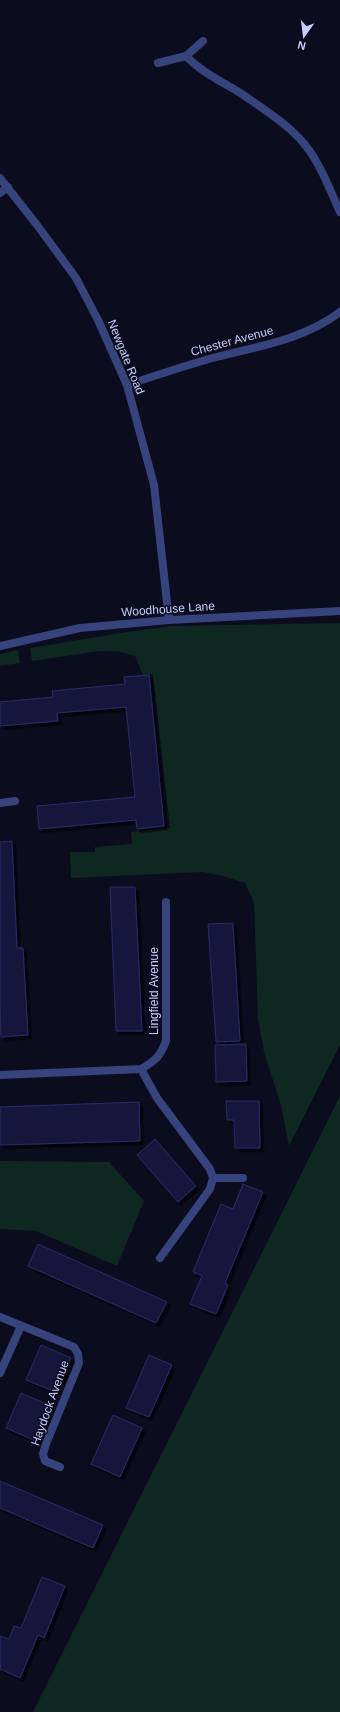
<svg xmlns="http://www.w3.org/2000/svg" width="340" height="1712" font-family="Helvetica,sans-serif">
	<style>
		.green { fill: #0e2720 }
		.building { fill: #17183e; stroke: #292b6a; filter: url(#shadow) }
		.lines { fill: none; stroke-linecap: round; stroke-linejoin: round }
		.lane { stroke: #36437c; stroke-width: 8 }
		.street { stroke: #36437c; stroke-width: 8 }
		.labels { text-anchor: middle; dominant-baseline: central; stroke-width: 3; stroke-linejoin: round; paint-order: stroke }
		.street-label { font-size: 12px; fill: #c7cdff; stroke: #0b0c1d }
	</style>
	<defs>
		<filter id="shadow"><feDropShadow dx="3.5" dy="3.5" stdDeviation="0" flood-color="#0009"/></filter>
	</defs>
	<rect width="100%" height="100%" fill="#0b0c1d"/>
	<path class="green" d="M340 623V1045L289 1146 281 1105 264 1052 258 1019 254 903 245 883 223 876 203 872 71 878 70 852H95V847L132 844 131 832 170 828 153 674 143 675 135 656 117 651H100L32 661 30 648 120 633 171 626Z
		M18 650 20 663 0 666V654Z
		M340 1096V1712H33Z
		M0 1161 109 1162 144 1201 117 1266 36 1231 0 1229Z"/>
	<path class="building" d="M149 675 164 826 137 829 136 820 39 829 37 806 135 797 126 707 57 713 58 721 0 726V702L53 697 52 691 125 684 124 677Z
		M12 841 17 948H23L28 1035 1 1037 0 1007V842Z
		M110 887H135L142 1031H116Z
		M233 923 240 1041 216 1042 208 924Z
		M246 1044 247 1081 216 1082 215 1045Z
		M226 1101H259L260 1148H235L234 1120H227Z
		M139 1102 140 1141 0 1145V1107Z
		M155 1139 196 1186 178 1202 137 1155Z
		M243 1184 263 1192 225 1283 228 1285 216 1314 190 1304 202 1276 193 1272 221 1204 233 1209Z
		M38 1244 167 1302 156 1323 28 1266Z
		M41 1345 71 1358 56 1392 26 1380Z
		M149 1355 172 1365 149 1417 126 1408Z
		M21 1393 51 1406 36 1441 6 1428Z
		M113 1415 142 1428 120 1477 91 1464Z
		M0 1481 103 1525 93 1548 0 1508Z
		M42 1577 65 1586 44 1638 38 1635 20 1678 0 1669 1 1663 0 1662V1636L9 1639 14 1626 21 1628Z"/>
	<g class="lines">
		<path class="lane" d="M0 803 15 801"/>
		<path class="street" d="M186 56C202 73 223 82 242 94 262 108 283 121 300 139 319 159 329 188 340 212
			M158 63 186 56 203 41
			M0 178 37 225 76 278 98 320 127 385 154 485 169 620
			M0 193 8 187
			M127 385C154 376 181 367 209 359 253 347 302 341 340 312
			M0 646 80 628 169 620 340 611
			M141 1069 157 1098 210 1169 213 1178 210 1189 160 1258
			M0 1075 141 1069C155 1061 160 1057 166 1041V902
			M213 1178H243
			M0 1317 74 1347 78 1354 79 1363 46 1444 43 1454 45 1461 60 1467
			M0 1373 21 1326"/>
	</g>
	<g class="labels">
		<g class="street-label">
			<text transform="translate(232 341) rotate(-15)">Chester Avenue</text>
			<text transform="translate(126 357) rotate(68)">Newgate Road</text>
			<text transform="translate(168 609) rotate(-4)">Woodhouse Lane</text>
			<text transform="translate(154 991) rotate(-90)">Lingfield Avenue</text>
			<text transform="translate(50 1403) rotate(-70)">Haydock Avenue</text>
		</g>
	</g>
	<g transform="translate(304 36) rotate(194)" stroke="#0b0c1d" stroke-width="3" paint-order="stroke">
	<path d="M0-3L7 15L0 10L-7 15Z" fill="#c7cdff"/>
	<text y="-6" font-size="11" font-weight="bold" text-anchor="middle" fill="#c7cdff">N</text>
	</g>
</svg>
